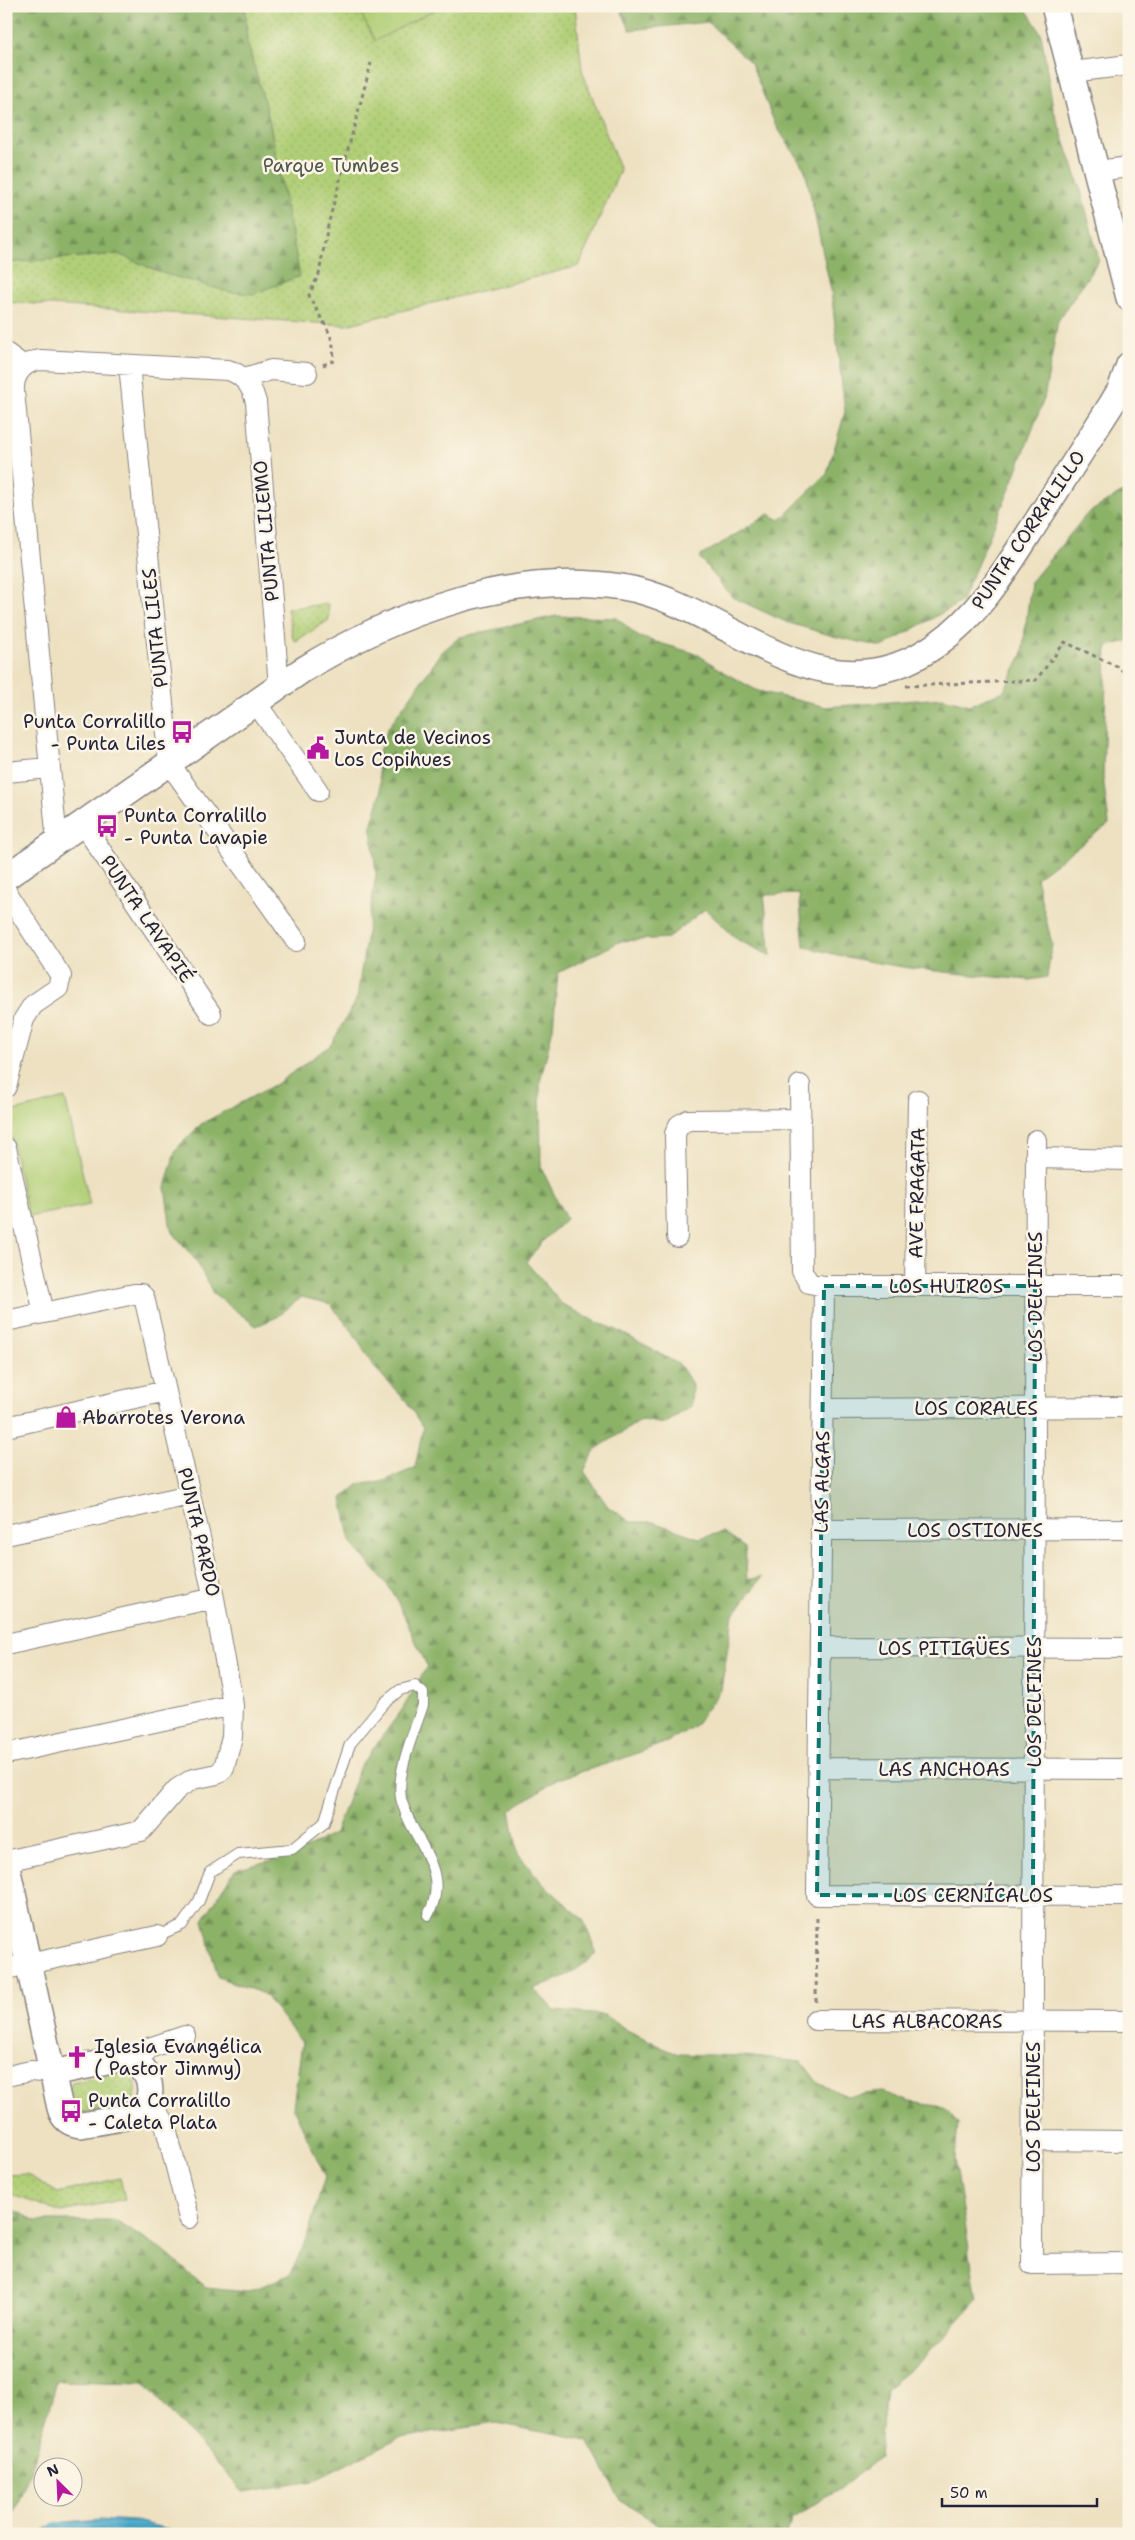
<svg xmlns="http://www.w3.org/2000/svg" width="1135" height="2540" font-family="'Shantell Sans',sans-serif">
	<style>
		.grass { fill: url(#grass-dots); stroke: #6a7859 }
		.forest { fill: url(#forest-firs); stroke: #576a52 }
		.garden { fill: #b1cf77; stroke: #6a7859 }
		.water { fill: url(#water-rules); stroke: #396884 }
		.lines { fill: none; stroke-linecap: round; stroke-linejoin: round }
		.service-casing { stroke: #88827e; stroke-width: 12 }
		.minor-casing { stroke: #88827e; stroke-width: 22 }
		.tertiary-casing { stroke: #88827e; stroke-width: 28 }
		.path { stroke: #88827e; stroke-width: 3; stroke-dasharray: 4 4; stroke-linecap: butt }
		.service { stroke: #fff; stroke-width: 10 }
		.minor { stroke: #fff; stroke-width: 20 }
		.tertiary { stroke: #fff; stroke-width: 25 }
		.marked { fill: #0f766e; fill-opacity: 0.2; stroke: #0f766e; stroke-width: 4; stroke-dasharray: 10 6; stroke-linejoin: round }
		.labels { text-anchor: middle; dominant-baseline: central; stroke-width: 5; stroke-linejoin: round; paint-order: stroke }
		.park-label { font-size: 19px; fill: #4d564d; stroke: #fcf5e5 }
		.street-label { font-size: 19px; fill: #22223b; stroke: #fcf5e5 }
		.poi-label { font-size: 19px; fill: #22223b; stroke: #fcf5e5; text-anchor: start }
	</style>
	<defs>
		<pattern id="grass-dots" width="8" height="8" patternUnits="userSpaceOnUse" patternTransform="scale(1.25)"><rect width="8" height="8" fill="#b1cf77"/><path d="M2 2h.1M6 6h.1" fill="none" stroke="#98b168" stroke-width="1.8" stroke-linecap="round"/></pattern>
		<pattern id="forest-firs" width="22" height="20" patternUnits="userSpaceOnUse" patternTransform="scale(1.25)"><rect width="22" height="20" fill="#8cb268"/><path d="M5 1l3.5 6h-7zM16 11l3.5 6h-7z" fill="#729057"/></pattern>
		<pattern id="water-rules" width="6" height="5" patternUnits="userSpaceOnUse" patternTransform="scale(1.25)"><rect width="6" height="5" fill="#50aece"/><path d="M0 2.5h6" fill="none" stroke="#428da8"/></pattern>
	</defs>
	<rect width="100%" height="100%" fill="#fcf5e5"/>
	<filter id="ink" filterUnits="userSpaceOnUse"><feTurbulence type="fractalNoise" baseFrequency=".02" numOctaves="2"/><feDisplacementMap in="SourceGraphic" scale="10" xChannelSelector="R" yChannelSelector="G"/><feConvolveMatrix kernelMatrix="1 2 1 2 8 2 1 2 1" color-interpolation-filters="sRGB"/></filter>
	<filter id="wash" filterUnits="userSpaceOnUse"><feTurbulence type="fractalNoise" baseFrequency=".0096" numOctaves="4" result="noise"/><feDisplacementMap in="SourceGraphic" scale="20" xChannelSelector="R" yChannelSelector="G"/><feGaussianBlur stdDeviation="1.12" result="paint"/><feColorMatrix in="noise" values="0 0 0 0 0 0 0 0 0 0 0 0 0 0 0 0 0 1.4 0 .05"/><feComposite in="paint" operator="in"/></filter>
	<g filter="url(#wash)">
		<rect width="100%" height="100%" fill="#ede1c1"/>
		<path class="grass" d="M6 6H575L582 70 620 170 579 266 346 325 6 302Z
			M328 604 329 620 296 641 293 639 287 608Z
			M126 2070C137 2080 138 2091 132 2104L84 2113 73 2109 67 2093 72 2083Z
			M26 2174 58 2193 120 2178 125 2199 62 2212 6 2193V2175Z"/>
		<path class="forest" d="M6 6H245L247 41 269 119 300 276 253 294 229 292 162 273 118 254 6 263Z
			M619 6H1024L1041 33 1053 108 1080 187 1099 260 1058 321 1044 399 1009 491 961 602 882 647 833 636 786 622 732 597 699 557 769 514 780 520 827 474 845 412 831 290 805 170 775 124 751 63 708 22 630 30Z
			M1129 488V641L1107 646 1103 777 1109 824 1036 878 1052 944 1047 977 1029 980C954 973 877 968 804 946L799 894 764 895 771 956 738 940 705 909 668 938 621 941 558 973 553 1028 540 1082 541 1167 566 1219 543 1241 526 1262 562 1304 594 1321 615 1329 680 1365 692 1384 691 1406 665 1424 641 1420 596 1449 584 1471 608 1507 631 1522H653L699 1538 723 1532 745 1548 747 1580 762 1577 733 1615 721 1690 694 1726 667 1742 619 1760 558 1779 510 1810 518 1854 543 1884 583 1919 597 1954 572 1973 534 1989 555 2011 605 2015 627 2030 678 2054 744 2056 802 2062 818 2083 847 2096 883 2092 910 2102 944 2107 958 2123 955 2159 977 2300 925 2357 886 2389 879 2457 840 2489 791 2519 787 2534H675L622 2502 588 2441 496 2423 399 2438 313 2481 243 2492 144 2383 57 2381 33 2464 6 2533V2206L36 2221H116L166 2253 206 2288 248 2292 291 2274 309 2231 325 2176 293 2107 302 2043 264 1994 218 1977 203 1920 235 1870 295 1854 335 1833 360 1766 402 1710 427 1666 393 1592 351 1542 342 1498 359 1484 381 1482 415 1468 423 1428 407 1402 373 1366 353 1332 330 1304 302 1297 275 1318 256 1326 213 1293 197 1262 171 1230 165 1187 176 1149 201 1124 278 1083 331 1045 357 998 376 874 371 826 381 792 377 757 388 728 443 651 460 637 556 616 617 618 639 637 697 654 725 673 758 691 826 707 943 698 970 705 1004 691 1022 655 1031 582 1087 514Z"/>
		<path class="garden" d="M357 6H441L375 41Z
			M65 1098 90 1205 28 1217 6 1113Z"/>
		<path class="water" d="M100 2519 135 2521 189 2534H39L54 2523Z"/>
	</g>
	<g filter="url(#ink)">
		<g class="lines">
			<defs>
				<path id="service" d="M157 1936 182 1925 199 1901 210 1872 238 1854 292 1849 324 1823 350 1744 385 1702 400 1690 415 1686 423 1693V1705C415 1730 396 1772 401 1798 410 1839 453 1870 428 1915"/>
				<path id="minor" d="M1072 72 1129 65
					M1097 171 1129 167
					M6 353 24 366
					M129 365 169 763 296 941
					M244 378 271 370 307 373
					M256 703 318 791
					M6 772 49 768
					M83 824 211 1014
					M57 842 14 391C13 374 24 361 41 360L228 370C244 375 252 386 256 402L279 687
					M6 891 61 976 58 988 33 1005 24 1019 6 1087
					M800 1085 802 1271 809 1283 824 1286H1129
					M1036 1140 1032 2264 1129 2263
					M6 1148 44 1313
					M1036 1158 1129 1160
					M677 1237 675 1134 679 1125 688 1120 801 1119
					M824 1286 817 1895 1129 1896
					M915 1286 918 1100
					M6 1321 134 1294H141L144 1297 214 1598 233 1705 232 1737 224 1768 217 1774 193 1779 177 1789 141 1831 6 1861
					M823 1409 1129 1407
					M6 1427 166 1391
					M821 1530 1129 1529
					M6 1535 190 1495
					M6 1644 214 1598
					M820 1647 1129 1648
					M6 1754 233 1705
					M818 1768 1129 1769
					M6 1969 157 1936
					M815 2020 1129 2021
					M137 2062 149 2048 185 2036
					M6 2076 31 2071 52 2073
					M144 2107 157 2113 165 2124 189 2218
					M1033 2140 1129 2141"/>
				<path id="tertiary" d="M1054 6 1129 298
					M6 877 301 671C394 613 511 570 622 587 729 604 820 727 936 645 981 613 1008 566 1037 521 1062 482 1086 444 1111 405L1120 390 1129 365
					M6 1862 60 2108C63 2119 70 2124 81 2125 97 2122 129 2119 141 2110 160 2095 146 2057 122 2059L52 2073"/>
			</defs>
			<use href="#service" class="service-casing"/>
			<use href="#minor" class="minor-casing"/>
			<use href="#tertiary" class="tertiary-casing"/>
			<path class="path" d="M323 365 333 361C337 334 319 319 309 295L319 274 328 225 371 63
				M906 686 1036 680 1065 642 1118 667 1129 676
				M816 2002 817 1915"/>
			<use href="#service" class="service"/>
			<use href="#minor" class="minor"/>
			<use href="#tertiary" class="tertiary"/>
		</g>
	</g>
	<path class="marked" d="M824 1286H1035L1033 1896 817 1895Z"/>
	<defs>
		<symbol id="bus-bare" viewBox="-9 -9 18 18"><path d="M-5-6H5V4H4V6H2V4H-2V6H-4V4H-5ZM-3.5-4V0h7V-4ZM-3.5 1.2v1.5H-2V1.2ZM2 1.2v1.5H3.5V1.2Z" fill="#b5179e" stroke="#fcf5e5" stroke-width="2.5" paint-order="stroke"/></symbol>
		<symbol id="civic-bare" viewBox="-9 -9 18 18"><path d="M-.6-6.5H3V-4.5H.6V-3L4-1V1h2V6H-6V1h2V-1L-.6-3ZM-1.2 2.5V6h2.4V2.5Z" fill="#b5179e" stroke="#fcf5e5" stroke-width="2.5" paint-order="stroke"/></symbol>
		<symbol id="shop-bare" viewBox="-9 -9 18 18"><path d="M-5-2.5h2.3a2.7 3.5 0 0 1 5.4 0H5L5.5 6h-11ZM-1.5-2.5h3a1.5 2.3 0 0 0-3 0Z" fill="#b5179e" stroke="#fcf5e5" stroke-width="2.5" paint-order="stroke"/></symbol>
		<symbol id="church-bare" viewBox="-9 -9 18 18"><path d="M-1.2-6h2.4v3.5h3.3v2.4h-3.3V6h-2.4V-.1h-3.3v-2.4h3.3Z" fill="#b5179e" stroke="#fcf5e5" stroke-width="2.5" paint-order="stroke"/></symbol>
	</defs>
	<g fill-rule="evenodd">
		<use href="#bus-bare" x="166" y="716" width="32" height="32"/>
		<use href="#civic-bare" x="302" y="732" width="32" height="32"/>
		<use href="#bus-bare" x="91" y="810" width="32" height="32"/>
		<use href="#shop-bare" x="50" y="1401" width="32" height="32"/>
		<use href="#church-bare" x="61" y="2041" width="32" height="32"/>
		<use href="#bus-bare" x="55" y="2095" width="32" height="32"/>
	</g>
	<g class="labels">
		<g class="park-label">
			<text x="331" y="165">Parque Tumbes</text>
		</g>
		<g class="street-label">
			<text transform="translate(1028 530) rotate(-56)">PUNTA CORRALILLO</text>
			<text transform="translate(266 531) rotate(-95)">PUNTA LILEMO</text>
			<text transform="translate(155 628) rotate(-96)">PUNTA LILES</text>
			<text transform="translate(147 919) rotate(56)">PUNTA LAVAPIÉ</text>
			<text transform="translate(917 1193) rotate(-89)">AVE FRAGATA</text>
			<text x="946" y="1286">LOS HUIROS</text>
			<text transform="translate(1035 1297) rotate(-90)">LOS DELFINES</text>
			<text x="976" y="1408">LOS CORALES</text>
			<text transform="translate(822 1482) rotate(-89)">LAS ALGAS</text>
			<text x="975" y="1530">LOS OSTIONES</text>
			<text transform="translate(199 1532) rotate(77)">PUNTA PARDO</text>
			<text x="944" y="1648">LOS PITIGÜES</text>
			<text transform="translate(1034 1702) rotate(-90)">LOS DELFINES</text>
			<text x="944" y="1769">LAS ANCHOAS</text>
			<text x="973" y="1895">LOS CERNÍCALOS</text>
			<text x="927" y="2021">LAS ALBACORAS</text>
			<text transform="translate(1033 2107) rotate(-90)">LOS DELFINES</text>
		</g>
		<g class="poi-label">
			<text x="166" y="721" text-anchor="end">Punta Corralillo<tspan x="166" dy="22">- Punta Liles</tspan></text>
			<text x="334" y="737">Junta de Vecinos<tspan x="334" dy="22">Los Copihues</tspan></text>
			<text x="124" y="815">Punta Corralillo<tspan x="124" dy="22">- Punta Lavapie</tspan></text>
			<text x="82" y="1417">Abarrotes Verona</text>
			<text x="94" y="2046">Iglesia Evangélica<tspan x="94" dy="22">( Pastor Jimmy)</tspan></text>
			<text x="88" y="2100">Punta Corralillo<tspan x="88" dy="22">- Caleta Plata</tspan></text>
		</g>
	</g>
	<rect width="1135" height="2540" fill="none" stroke="#fcf5e5" stroke-width="25"/>
	<g transform="translate(58 2482) rotate(336)"><circle r="24" fill="#fcf5e5" stroke="#a5a1a1"/>
	<path d="M0-4L9 19L0 12L-9 19Z" fill="#b5179e"/>
	<text y="-8" font-size="14" font-weight="bold" text-anchor="middle" fill="#22223b">N</text>
	</g>
	<path d="M942 2498v8h155v-8" fill="none" stroke="#22223b" stroke-width="2.5"/>
	<text x="950" y="2498" font-size="15" fill="#22223b" stroke="#fcf5e5" stroke-width="4" paint-order="stroke">50 m</text>
</svg>
